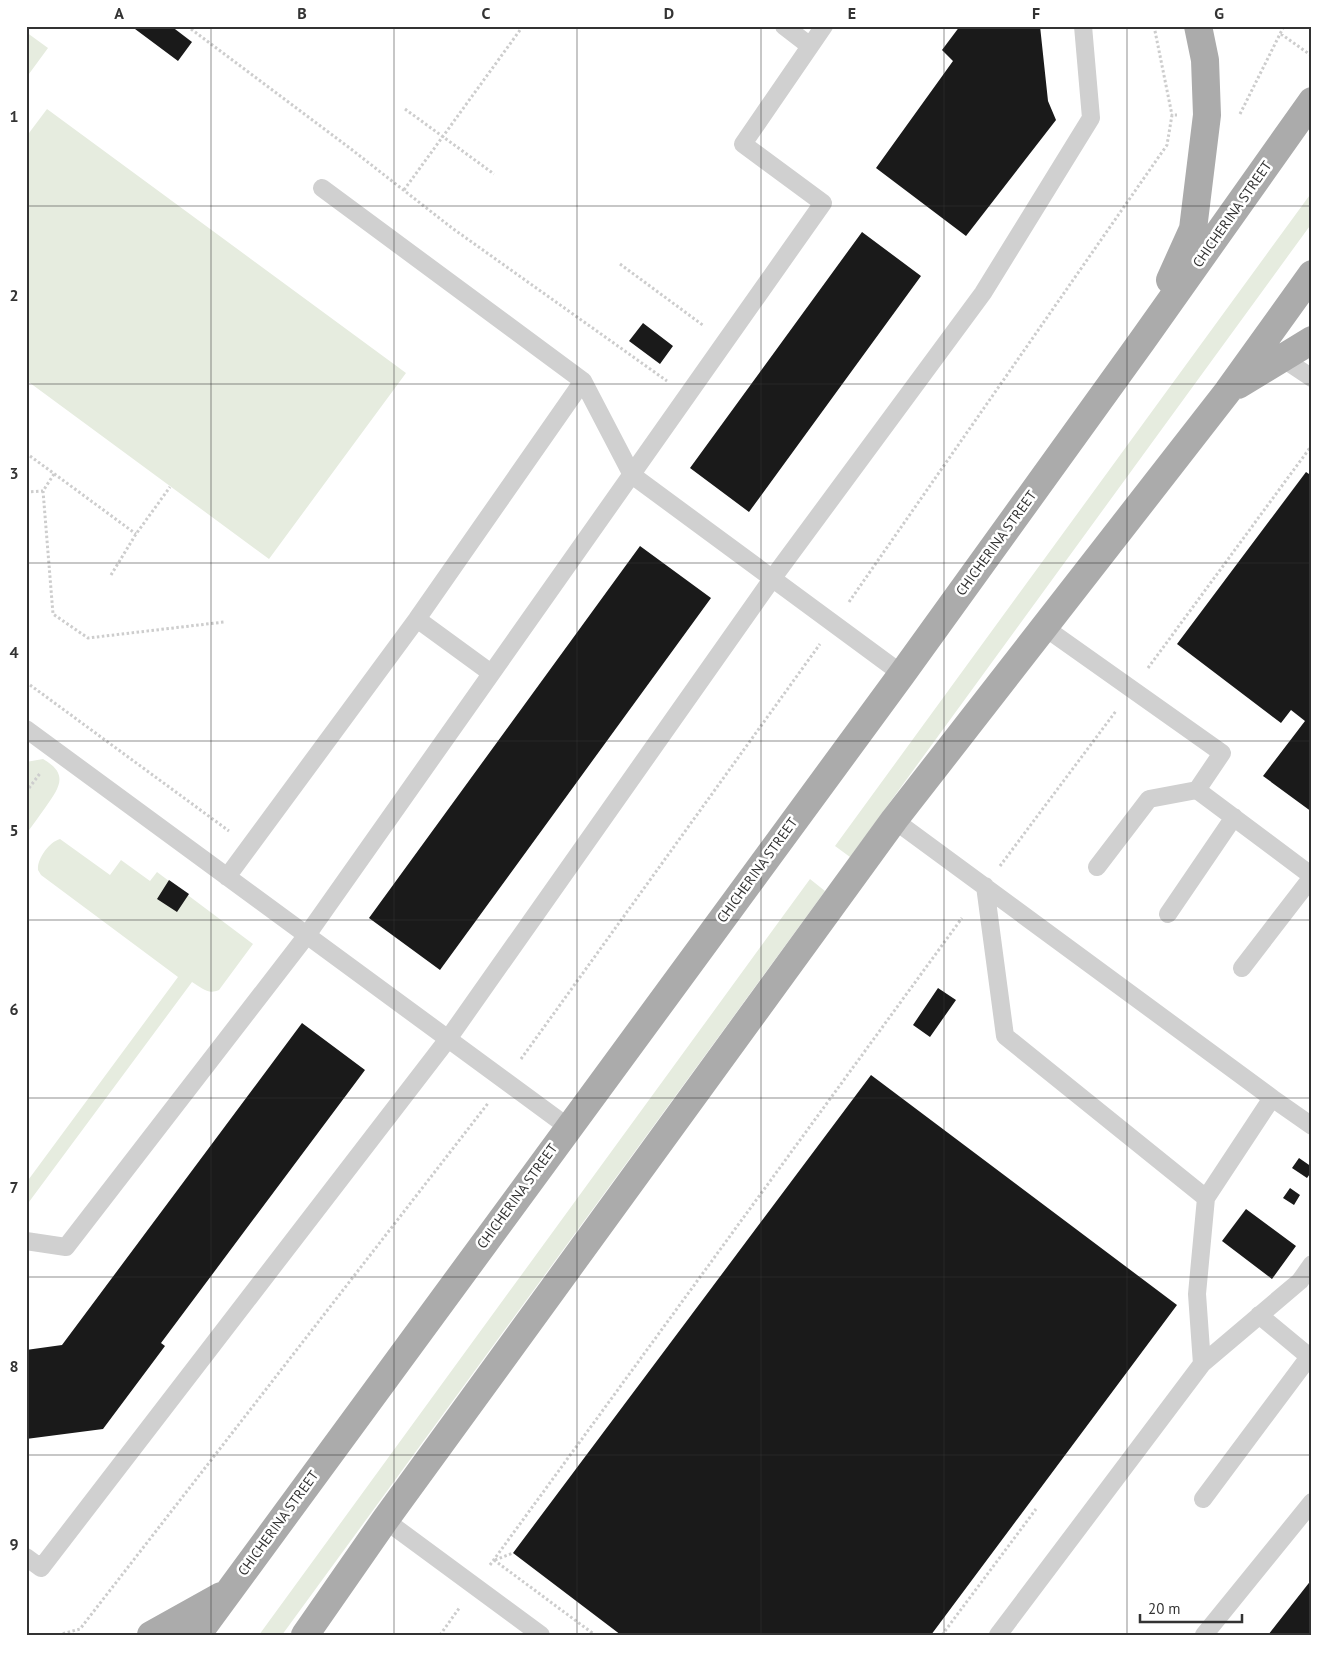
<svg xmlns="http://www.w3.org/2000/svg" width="1338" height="1661" font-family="'PT Sans',sans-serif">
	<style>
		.green { fill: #e6ecdf }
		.building { fill: #1a1a1a }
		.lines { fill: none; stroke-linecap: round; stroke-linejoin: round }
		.path { stroke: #cdcdcd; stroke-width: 3; stroke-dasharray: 2.5 2.5; stroke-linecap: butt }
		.lane { stroke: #d0d0d0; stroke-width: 18 }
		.primary { stroke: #ababab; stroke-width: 28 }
		.grid { fill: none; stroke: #333; stroke-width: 1; stroke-opacity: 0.55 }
		.labels { text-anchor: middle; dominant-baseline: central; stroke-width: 5; stroke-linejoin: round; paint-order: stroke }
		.street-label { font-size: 14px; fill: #333; stroke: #fff }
		.neatline { fill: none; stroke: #333; stroke-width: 2 }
		.grid-label { font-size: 16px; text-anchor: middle; font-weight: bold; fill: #333 }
	</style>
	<rect width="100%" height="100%" fill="#fff"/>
	<path class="green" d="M26 32 48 48 26 78Z
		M47 109 406 373 269 559 26 380V137Z
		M1312 192V223L850 857 835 846Z
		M43 759C69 774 60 787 45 808 39 816 33 825 26 834V762Z
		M60 839 110 875 121 860 150 881 157 872 253 944 219 990C208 995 202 988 192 982L26 1206V1183L178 977 41 875 38 870C37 859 49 842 60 839Z
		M810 879 825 891 282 1635H259Z"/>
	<path class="building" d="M131 26H171L192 42 178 61Z
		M960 26H1040L1048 101 1056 120 966 236 876 168 953 61 942 50Z
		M862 232 921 276 749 512 690 468Z
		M643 323 673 346 660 364 629 341Z
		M1306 472 1312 476V812L1263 776 1305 721 1291 710 1281 723 1177 644Z
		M640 546 711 598 440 970 369 918Z
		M169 880 189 894 177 912 157 899Z
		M938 988 956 1000 930 1037 913 1025Z
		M302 1023 365 1070 161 1343 165 1346 103 1429 26 1439V1350L62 1345Z
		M871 1075 1177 1305 931 1635H621L513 1553Z
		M1299 1158 1312 1167V1171L1307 1178 1292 1168Z
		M1290 1188 1300 1195 1294 1205 1283 1198Z
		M1246 1209 1296 1246 1272 1279 1222 1241Z
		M1312 1579V1635H1268Z"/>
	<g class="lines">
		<path class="path" d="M187 26 351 149 452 228 667 381
			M1154 26 1172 115
			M1281 34 1312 56
			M405 109 494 174
			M1240 114 1284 26
			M404 190 523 26
			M620 264 704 326
			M26 453 136 534
			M54 474 43 491 53 614 88 638 224 622
			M26 492 43 491
			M111 575 136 534 170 487
			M849 602 1167 145 1172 115H1177
			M1148 668 1312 445
			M26 682 229 831
			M26 792 41 772
			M1000 866 1116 711
			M521 1059 820 644
			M494 1560 595 1635
			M495 1560 513 1553
			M490 1565 962 918
			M58 1635 80 1629 489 1102
			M440 1635 460 1607
			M942 1635 1036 1509"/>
		<path class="lane" d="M784 26 810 46
			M322 188 583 381 632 475 902 674
			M1282 358 1312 378
			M417 619 491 673
			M1044 627 1222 753 1197 790 1312 876
			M26 729 568 1127
			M894 820 1272 1098 1206 1198 1197 1294 1202 1364 998 1635
			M1097 867 1149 799 1197 790
			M227 877 417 619 583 381
			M985 886 1005 1036 1206 1198
			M1168 914 1234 817
			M1242 968 1312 877
			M1272 1098 1312 1126
			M26 1241 66 1247 307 935 823 203 743 144 824 26
			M1259 1315 1312 1359
			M1202 1364 1300 1281 1312 1264
			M1203 1499 1312 1353
			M385 1520 541 1635
			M26 1557 41 1568 448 1039 772 579 983 293 1091 118 1083 26
			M1204 1635 1312 1502"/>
		<path class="primary" d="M1170 280 1193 229 1207 115 1205 60 1198 26
			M1238 385 1312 340
			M151 1635 221 1596
			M197 1635 902 674 1142 341 1312 101
			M305 1635 385 1520 894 820 1228 391 1312 274"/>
	</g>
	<path class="grid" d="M211 26V1635M394 26V1635M577 26V1635M761 26V1635M944 26V1635M1127 26V1635M26 206H1312M26 384H1312M26 563H1312M26 741H1312M26 920H1312M26 1098H1312M26 1277H1312M26 1455H1312"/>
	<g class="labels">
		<g class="street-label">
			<text transform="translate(1232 214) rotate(-55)">CHICHERINA STREET</text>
			<text transform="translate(996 543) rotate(-54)">CHICHERINA STREET</text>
			<text transform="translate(757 870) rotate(-54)">CHICHERINA STREET</text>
			<text transform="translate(517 1196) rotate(-54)">CHICHERINA STREET</text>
			<text transform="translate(278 1523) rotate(-54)">CHICHERINA STREET</text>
		</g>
	</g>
	<rect width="1338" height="1661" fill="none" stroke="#ffffff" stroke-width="55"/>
	<path d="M1140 1614v8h102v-8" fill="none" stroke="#333333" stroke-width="2.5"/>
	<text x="1148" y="1614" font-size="15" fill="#333333" stroke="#ffffff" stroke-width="4" paint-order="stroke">20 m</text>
	<rect x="28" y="28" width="1282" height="1606" class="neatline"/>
	<g class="grid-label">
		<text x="119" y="19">A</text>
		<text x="302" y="19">B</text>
		<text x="486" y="19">C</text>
		<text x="669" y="19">D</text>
		<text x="852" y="19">E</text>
		<text x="1036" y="19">F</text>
		<text x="1219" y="19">G</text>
		<text x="14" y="122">1</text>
		<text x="14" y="301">2</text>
		<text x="14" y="479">3</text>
		<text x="14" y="658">4</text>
		<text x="14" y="836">5</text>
		<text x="14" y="1015">6</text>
		<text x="14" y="1193">7</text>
		<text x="14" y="1372">8</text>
		<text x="14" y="1550">9</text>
	</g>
</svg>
